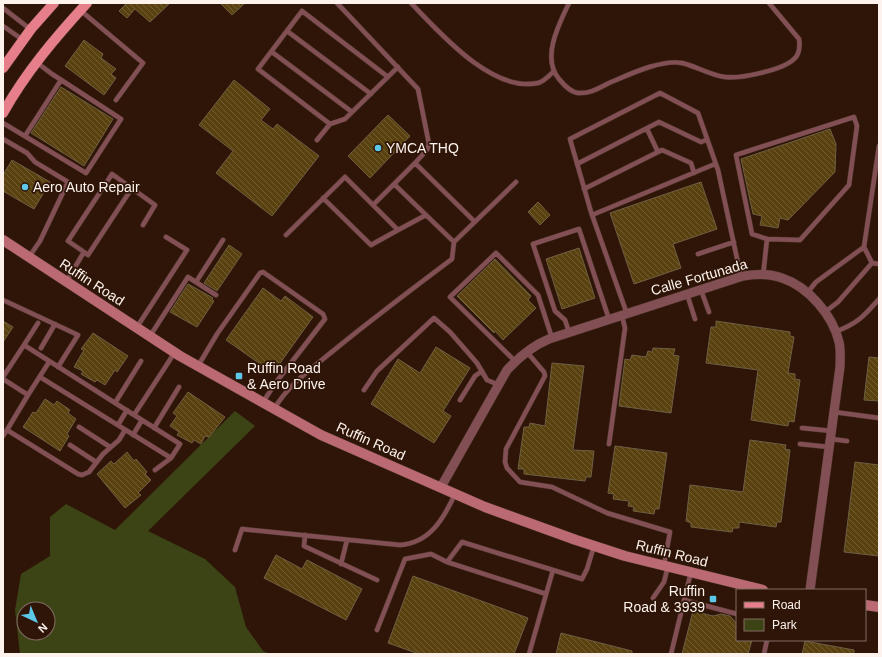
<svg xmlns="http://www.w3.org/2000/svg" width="882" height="657" font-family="Helvetica,sans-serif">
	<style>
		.green { fill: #3c4415; fill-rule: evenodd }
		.building { fill: url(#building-back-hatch); stroke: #6e5f43 }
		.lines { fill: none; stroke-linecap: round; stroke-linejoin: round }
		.lane-casing { stroke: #473023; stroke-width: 5.5 }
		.street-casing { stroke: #473023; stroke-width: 10 }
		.secondary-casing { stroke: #473023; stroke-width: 11 }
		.primary-casing { stroke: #473023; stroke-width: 11 }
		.lane { stroke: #814f54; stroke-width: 4.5 }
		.street { stroke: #814f54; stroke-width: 9 }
		.secondary { stroke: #bb6a73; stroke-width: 10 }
		.primary { stroke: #e77f8b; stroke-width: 10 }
		.poi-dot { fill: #5dc7e8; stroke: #2e1508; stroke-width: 1.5 }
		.labels { text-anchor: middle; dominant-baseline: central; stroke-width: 3.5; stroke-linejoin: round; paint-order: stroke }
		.poi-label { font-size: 14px; fill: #fdf2ec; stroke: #2e1508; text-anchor: start }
		.street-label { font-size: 14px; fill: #fdf2ec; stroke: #2e1508 }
	</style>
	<defs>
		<pattern id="building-back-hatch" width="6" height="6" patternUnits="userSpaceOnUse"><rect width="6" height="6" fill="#59420f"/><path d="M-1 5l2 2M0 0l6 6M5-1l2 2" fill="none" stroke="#725e32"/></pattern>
	</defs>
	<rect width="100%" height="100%" fill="#2e1508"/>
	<path class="green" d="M235 411 255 426 148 531 205 559 235 587 246 627 263 651 270 654H20L15 610 21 574 50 556V517L66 504 115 530ZM24 609H48V633H24Z"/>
	<path class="building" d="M127 3H170L150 22 135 9 127 18 119 11Z
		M220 3H245L232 15Z
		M84 40 103 54 101 58 116 69 111 74 116 78 104 95 65 66Z
		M234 80 270 109 261 120 273 129 277 124 319 156 272 216 216 173 233 151 199 125Z
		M61 87 113 119 84 166 31 133Z
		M388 115 410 136 370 178 348 156Z
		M830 129 836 144 835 172 788 220 780 218 778 228 760 225 762 216 753 214 741 159Z
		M12 160 50 182 34 209 3 191V175Z
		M701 182 717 229 673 244 681 268 634 284 610 213Z
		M538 202 550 215 540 225 528 212Z
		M229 245 242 254 217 291 204 283Z
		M579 248 595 298 562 309 546 259Z
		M495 259 531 296 528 300 536 308 503 340 495 331 494 333 457 296Z
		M188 284 213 298 212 299 214 301 197 327 170 312Z
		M263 288 281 301 285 296 313 317 273 373 226 340Z
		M3 321 13 327 3 342Z
		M716 321 790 332V336L794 337 788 373 795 374V379L800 380 794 422 789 421 788 426 751 420 758 370 706 363 711 327H716Z
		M93 333 128 356 117 372 115 370 105 385 97 380 95 382 81 374 83 371 74 367 84 350 81 349Z
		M436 347 470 368 443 411 451 416 434 443 371 404 398 359 420 373Z
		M653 348 675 349 673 355 679 356 671 413 619 406 625 359 630 360 632 355 646 357 648 351 652 352Z
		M869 357 879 358V401L864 400Z
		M552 363 584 366 573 450 594 451 591 477H586L585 481 524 474V469H518L524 427H529L530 423 545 426Z
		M188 392 225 417 209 437 205 436 201 444 194 440 192 443 177 435 179 432 170 426 177 416 173 413Z
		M45 399 54 405 57 401 70 410 68 413 76 419 67 434 69 436 60 451 23 427 33 412 36 413Z
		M750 440 786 445 785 449 790 450 781 522H777L776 527 739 522V528H733L732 532 691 527V523L686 521 690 485 743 492Z
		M615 446 667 453 659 509H655L654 514 633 511 634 507 628 506 629 501 613 499 614 494 608 493Z
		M127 452 134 461 136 459 147 472 145 474 151 480 138 493 141 495 125 508 97 474 111 461 114 464Z
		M855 462 879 465V556L844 552Z
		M276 555 302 569 307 560 362 589 346 620 264 578Z
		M413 576 528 618 514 654H419L388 643Z
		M693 611 713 616 721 614 730 616 737 624V640H752L748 654H682Z
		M561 633 632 651V654H556Z
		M805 641 854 650V654H802Z"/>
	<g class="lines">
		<defs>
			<path id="lane" d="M337 3 418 89 429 144 427 150 415 163 475 222
				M411 3C440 33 492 93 538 83 543 82 549 76 553 72
				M569 3C559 24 541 58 559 79 564 85 570 92 578 93 590 94 599 88 609 83 628 75 661 59 682 63 696 66 709 75 725 77 740 79 783 70 794 59 800 54 800 46 799 39L769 3
				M3 8 30 29
				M80 10 143 63 116 100
				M3 26 23 40
				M287 31 371 94
				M272 52 352 112
				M3 123 86 173 121 119 52 74 36 62
				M330 124 258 69 302 11 388 77
				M647 129 658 152
				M25 136 61 80
				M3 139 27 153 35 162 68 182 40 241 29 257
				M317 140 330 124 345 119 398 67
				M577 164 659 122 701 142 706 140
				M394 184 426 215 398 230 373 205 415 163
				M584 189 662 150 691 163 694 173
				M323 198 371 245 398 230
				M426 215 454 242
				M592 215 715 164
				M286 235 345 177 373 205
				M84 252 88 255 132 188
				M698 254 734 242
				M872 263 864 247 879 146
				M872 263 879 264
				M763 276 767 239 752 234 736 155 854 117 857 126 849 185 800 240 767 239
				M66 282 84 252 68 241 112 174 155 205 143 225
				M196 282 223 240
				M701 290 709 312
				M807 293 816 282 864 247
				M687 294 695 319
				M3 300 78 335 58 367
				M825 312 838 302 872 263
				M627 314 591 212 570 139 660 93 698 113 718 170 741 277
				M137 327 187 250 166 237
				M569 332 565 320 555 311 533 244 579 229 609 319
				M835 332C858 323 863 317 879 299
				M150 336 188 277 216 295
				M24 345 38 323
				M41 348 55 324
				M526 351 544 372 545 376 506 449 505 462 507 468 520 482 552 487 607 513 670 532 664 565
				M515 361 450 297 496 253 538 295 552 338
				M198 366 217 334 260 273 263 272 323 314 325 319 277 381 263 402
				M3 377 24 345 134 415 175 352
				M40 377 171 458
				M3 379 28 395 49 362
				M364 390 377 371 434 318 450 332 477 363 487 380 499 385
				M28 395 7 430 78 474 82 475 89 472 103 454 119 440 125 430
				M460 400 475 376 482 371
				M115 403 141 361
				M274 409C289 384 311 369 333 351 372 319 412 289 452 259L454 242 516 182
				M834 412 879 418
				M134 415 180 444 171 458 155 470
				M118 425 127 410
				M79 427 110 447
				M154 428 179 387
				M802 428 832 431
				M133 435 142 420
				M3 436 7 430
				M831 439 847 441
				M609 444 625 328 622 316
				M800 444 829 447
				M70 445 96 462
				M305 535 304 546 377 580
				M235 550 242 529 400 545C430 543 444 518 455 494
				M341 564 347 540
				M546 594 447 562 462 542 582 579 587 569 594 546
				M653 598 664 582 668 566
				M684 600 737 614
				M377 630 405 559 431 554 447 562
				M529 654 553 570
				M671 654 691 572
				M764 654 767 640"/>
			<path id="street" d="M441 487 507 370C520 356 532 346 549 339L743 276C755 274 771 274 782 278 809 287 833 316 839 342 841 350 840 359 840 367L810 590"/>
			<path id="secondary" d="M3 240 180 356 321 435 485 507 576 540 625 556 763 590
				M865 605 879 607"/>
			<path id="primary" d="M3 68 31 29 54 3
				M3 113C26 72 55 38 87 3"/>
		</defs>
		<use href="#lane" class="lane-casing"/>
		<use href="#street" class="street-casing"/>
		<use href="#secondary" class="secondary-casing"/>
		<use href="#primary" class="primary-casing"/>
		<use href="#lane" class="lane"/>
		<use href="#street" class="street"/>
		<use href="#secondary" class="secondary"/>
		<use href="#primary" class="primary"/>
	</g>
	<g class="poi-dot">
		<circle cx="378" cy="148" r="4"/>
		<circle cx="25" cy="187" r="4"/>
		<rect x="235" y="372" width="8" height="8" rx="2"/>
		<rect x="709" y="595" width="8" height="8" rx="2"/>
	</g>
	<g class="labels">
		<g class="poi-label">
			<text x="386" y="148">YMCA THQ</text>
			<text x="33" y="187">Aero Auto Repair</text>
			<text x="247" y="368">Ruffin Road<tspan x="247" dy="16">&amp; Aero Drive</tspan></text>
			<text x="705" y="591" text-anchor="end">Ruffin<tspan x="705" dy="16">Road &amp; 3939</tspan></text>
		</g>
		<g class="street-label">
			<text transform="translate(699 277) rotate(-16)">Calle Fortunada</text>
			<text transform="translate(92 282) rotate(33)">Ruffin Road</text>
			<text transform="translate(371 441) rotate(24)">Ruffin Road</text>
			<text transform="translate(672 553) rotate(14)">Ruffin Road</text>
		</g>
	</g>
	<rect width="882" height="657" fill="none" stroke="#fdf2ec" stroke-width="8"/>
	<rect x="736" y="589" width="130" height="52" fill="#2e1508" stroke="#816d63"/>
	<rect x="744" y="602" width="20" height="6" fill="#e77f8b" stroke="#816d63"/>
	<text x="772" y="609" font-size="12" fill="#fdf2ec">Road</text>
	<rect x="744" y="619" width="20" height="12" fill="#3c4415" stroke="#816d63"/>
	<text x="772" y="629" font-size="12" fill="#fdf2ec">Park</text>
	<g transform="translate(36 621) rotate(136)"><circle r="19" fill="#2e1508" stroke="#816d63"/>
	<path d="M0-3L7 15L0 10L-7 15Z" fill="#5dc7e8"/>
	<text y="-6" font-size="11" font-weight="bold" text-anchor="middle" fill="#fdf2ec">N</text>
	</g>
</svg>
